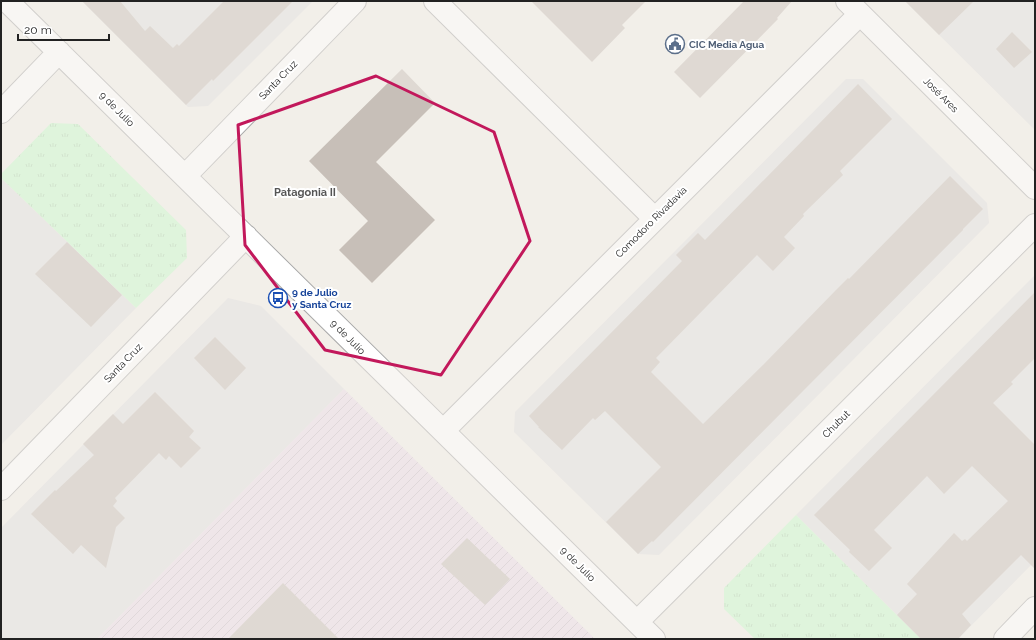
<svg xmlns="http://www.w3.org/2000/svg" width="1036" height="640" font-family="Raleway,sans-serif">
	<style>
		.residential { fill: #e0dfdf }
		.industrial { fill: url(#industrial-furrows) }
		.park { fill: url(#park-tufts) }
		.building { fill: #c7bfb8 }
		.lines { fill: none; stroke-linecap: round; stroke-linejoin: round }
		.street-casing { stroke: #a9a9a9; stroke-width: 24 }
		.street { stroke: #fff; stroke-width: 22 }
		.marked { fill: none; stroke: #c2185b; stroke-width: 3; stroke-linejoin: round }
		.labels { text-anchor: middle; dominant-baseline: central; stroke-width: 4; stroke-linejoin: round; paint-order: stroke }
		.service-label { font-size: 10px; font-weight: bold; fill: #4e5e75; stroke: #fff; text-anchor: start }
		.street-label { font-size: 10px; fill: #222; stroke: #fff }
		.transit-label { font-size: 10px; font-weight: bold; fill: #164399; stroke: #fff; text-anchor: start }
		.neighbourhood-label { font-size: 11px; font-weight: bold; fill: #555; stroke: #fff }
	</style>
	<defs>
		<pattern id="industrial-furrows" width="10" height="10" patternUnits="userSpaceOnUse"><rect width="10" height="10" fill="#ebdbe8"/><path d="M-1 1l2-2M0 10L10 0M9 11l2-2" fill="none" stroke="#c9bcc7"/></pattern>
		<pattern id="park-tufts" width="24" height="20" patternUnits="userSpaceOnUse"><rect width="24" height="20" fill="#c8facc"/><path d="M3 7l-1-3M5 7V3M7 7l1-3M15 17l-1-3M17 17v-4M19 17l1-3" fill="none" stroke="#acd6af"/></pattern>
	</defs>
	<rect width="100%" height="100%" fill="#f2efe9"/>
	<path class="residential" d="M82 1H313L208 106 188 107Z
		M905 1H1035V130L920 16Z
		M846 79H863L987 203 989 223 659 555 638 554 514 432 515 412Z
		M1 178 136 308 1 445Z
		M1035 275V561L958 639H921L796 515Z
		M228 298 261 306 344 389 97 639H1V528Z"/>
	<path class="industrial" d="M344 389 595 639H97Z"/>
	<path class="park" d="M51 123 78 124 186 230 187 258 136 308 1 178V174Z
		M796 515 921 639H755L724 609V588Z"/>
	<path class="building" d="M82 1H120L145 31 150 26 173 48 177 44 179 46 224 1H293L213 81 212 79 186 105Z
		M531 1H646L622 25 625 28 592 62Z
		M744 1H792L777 18 778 19 700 98 674 72Z
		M905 1H974L939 35Z
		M1012 32 1032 52 1014 68 996 49Z
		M402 69 435 103 376 162 435 220 372 283 339 250 368 221 309 161Z
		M858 84 892 119 840 171 843 175 803 214 804 216 784 237 795 248 773 271 757 255 656 358 660 362 651 372 703 424 765 363 836 290 848 278 849 279 950 176 983 209 963 229V230L653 542 652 541 638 554 606 522 661 467 605 411 595 420 593 418 562 450 538 427H539L529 416 682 261 676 255 698 233 705 240Z
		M67 242 122 295 91 327 35 274Z
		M1035 292V358L1011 382 1013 384 993 403 1035 445V569L1021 555 962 614 971 625 958 639H921L897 615 917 594 907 584 954 533 962 541 965 539 967 541 1008 501 972 466 944 494 927 476 874 530 892 548 869 571 849 552 850 550 814 515Z
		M215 337 246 368 225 390 194 358Z
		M155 392 194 431 189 437 201 448 181 468 169 456 166 460 159 453 115 498 117 501 113 506 125 518 116 527 106 568 81 545 73 554 31 514 55 490 56 491 94 455 83 444 113 414 123 424Z
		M467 538 510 579 485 605 441 564Z
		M283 583 339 639H228Z"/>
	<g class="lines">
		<defs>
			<path id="street" d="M7 1 654 639
				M435 1 655 219
				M847 1 1035 188
				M1 112 59 52
				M185 176 355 1
				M443 431 860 14
				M1 489 246 236
				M637 622 1035 225
				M1005 639 1035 608"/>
		</defs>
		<use href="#street" class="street-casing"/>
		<use href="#street" class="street"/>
	</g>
	<path d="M0 0H1036V640H0ZM376 76 494 132 530 241 441 375 325 350 245 245 238 125Z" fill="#f2efe9" fill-opacity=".55" fill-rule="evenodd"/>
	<path class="marked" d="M376 76 494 132 530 241 441 375 325 350 245 245 238 125Z"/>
	<defs>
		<symbol id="civic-ring" viewBox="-11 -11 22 22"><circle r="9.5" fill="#fff" stroke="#5c6f8a" stroke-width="1.5"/><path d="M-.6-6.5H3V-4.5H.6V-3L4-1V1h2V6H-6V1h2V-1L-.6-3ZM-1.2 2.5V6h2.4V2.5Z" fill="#5c6f8a"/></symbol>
		<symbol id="bus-ring" viewBox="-11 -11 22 22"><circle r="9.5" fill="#fff" stroke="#1a4fb4" stroke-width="1.5"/><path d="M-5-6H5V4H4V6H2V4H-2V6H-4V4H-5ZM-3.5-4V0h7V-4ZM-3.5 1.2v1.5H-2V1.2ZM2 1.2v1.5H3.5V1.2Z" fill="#1a4fb4"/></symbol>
	</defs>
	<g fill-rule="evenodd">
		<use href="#civic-ring" x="664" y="33" width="22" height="22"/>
		<use href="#bus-ring" x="267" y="287" width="22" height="22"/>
	</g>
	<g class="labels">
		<g class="service-label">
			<text x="689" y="44">CIC Media Agua</text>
		</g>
		<g class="street-label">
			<text transform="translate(278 80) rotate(-46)">Santa Cruz</text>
			<text transform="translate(941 95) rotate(45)">José Ares</text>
			<text transform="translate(117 109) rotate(45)">9 de Julio</text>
			<text transform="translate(651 222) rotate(-45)">Comodoro Rivadavia</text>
			<text transform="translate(348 337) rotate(45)">9 de Julio</text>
			<text transform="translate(123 363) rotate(-46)">Santa Cruz</text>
			<text transform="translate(836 424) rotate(-45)">Chubut</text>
			<text transform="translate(578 564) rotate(45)">9 de Julio</text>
		</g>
		<g class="transit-label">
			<text x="292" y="292">9 de Julio<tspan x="292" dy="12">y Santa Cruz</tspan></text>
		</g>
		<g class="neighbourhood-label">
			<text x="305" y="192">Patagonia II</text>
		</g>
	</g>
	<rect width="1036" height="640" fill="none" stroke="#222222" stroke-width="4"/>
	<path d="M18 34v6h91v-6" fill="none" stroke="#222222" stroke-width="2"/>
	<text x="24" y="34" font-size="12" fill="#222222" stroke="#ffffff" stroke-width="3" paint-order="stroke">20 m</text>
</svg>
